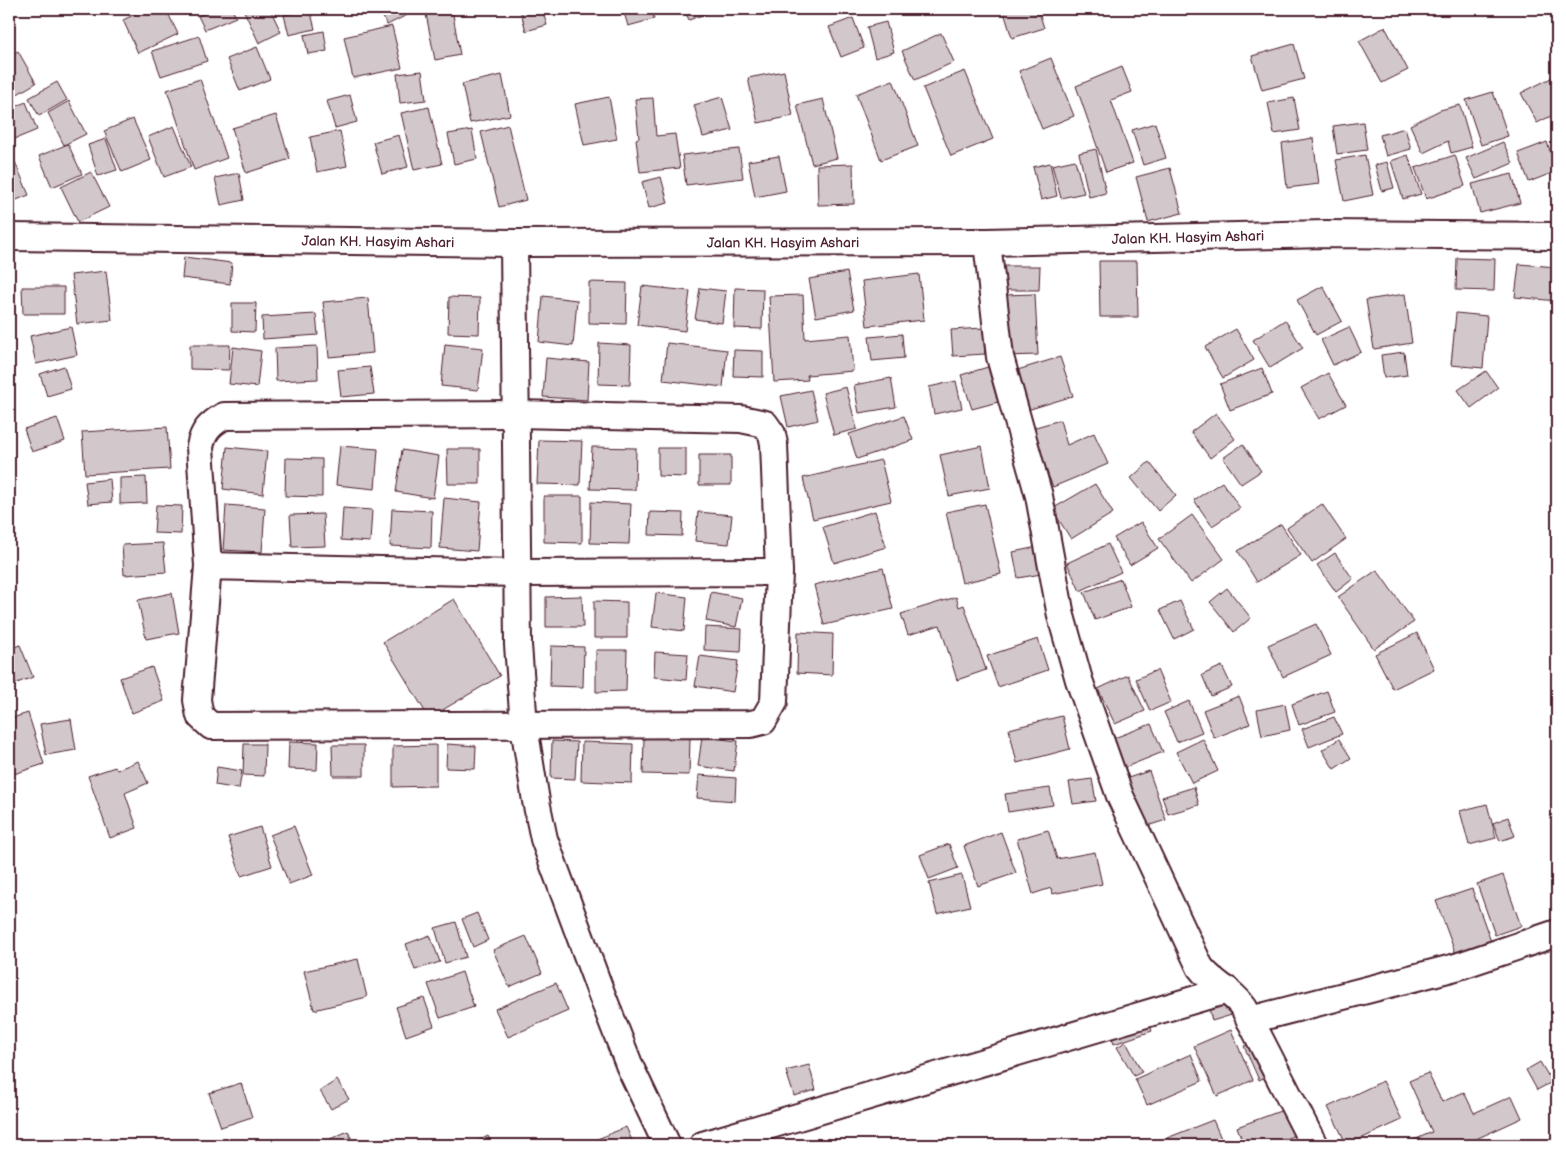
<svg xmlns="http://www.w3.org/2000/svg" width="1566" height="1154" font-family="'Balsamiq Sans',sans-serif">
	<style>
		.building { fill: #d2c7cb; stroke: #4a1f2b }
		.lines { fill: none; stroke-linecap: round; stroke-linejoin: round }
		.minor-casing { stroke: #4a1f2b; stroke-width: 30 }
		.minor { stroke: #fff; stroke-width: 26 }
		.labels { text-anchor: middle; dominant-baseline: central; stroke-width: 5; stroke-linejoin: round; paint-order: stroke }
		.street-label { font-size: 14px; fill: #4a1f2b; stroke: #fff }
	</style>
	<rect width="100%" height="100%" fill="#fff"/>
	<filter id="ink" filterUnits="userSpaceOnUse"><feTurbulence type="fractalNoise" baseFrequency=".02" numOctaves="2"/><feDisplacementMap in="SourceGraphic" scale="10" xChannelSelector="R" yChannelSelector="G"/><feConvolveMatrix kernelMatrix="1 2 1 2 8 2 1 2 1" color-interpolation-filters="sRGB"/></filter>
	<g filter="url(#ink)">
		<path class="building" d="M146 9H166L178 34 138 53 123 20Z
			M216 9H232L236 17 205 30 198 16Z
			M248 9H270L281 32 259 43 244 11Z
			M310 9 315 29 289 35 284 15Z
			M379 9H411L413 12 387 25Z
			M425 9H452L460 55 435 60Z
			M520 9H542L547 25 526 31Z
			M576 9H601L577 15Z
			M623 9H651L654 19 628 26Z
			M684 9H709L710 12 689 20Z
			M1003 9H1038L1044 28 1012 38Z
			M853 18 864 48 841 57 829 27Z
			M886 22 894 52 875 58 867 27Z
			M392 26 402 68 353 78 344 37Z
			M1385 27 1408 70 1382 83 1359 41Z
			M324 31 327 51 308 54 304 35Z
			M941 33 954 62 915 80 902 51Z
			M199 36 207 61 161 76 152 51Z
			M1294 44 1304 79 1262 90 1252 56Z
			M257 47 270 79 240 91 227 59Z
			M18 51 36 83 9 99V56Z
			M1051 58 1074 116 1042 129 1019 71Z
			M1122 67 1132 92 1111 100 1133 163 1106 172 1076 86Z
			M422 71 426 100 400 103 397 74Z
			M784 71 793 116 758 123 748 78Z
			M965 71 993 139 951 156 923 88Z
			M502 75 510 115 470 123 462 84Z
			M1557 75V113L1537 123 1521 93Z
			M200 79 227 158 194 170 167 90Z
			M893 80 918 146 881 160 856 94Z
			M57 82 67 100 39 116 29 98Z
			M1493 92 1508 136 1481 145 1466 100Z
			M350 95 357 122 335 128 327 101Z
			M609 97 617 139 584 145 575 104Z
			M722 97 732 130 703 137 694 105Z
			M653 98 656 136 675 134 680 168 640 172 636 139 639 138 635 99Z
			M1294 98 1300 130 1274 134 1268 103Z
			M823 99 837 158 812 164 797 105Z
			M69 101 86 134 64 145 48 113Z
			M26 102 37 130 10 141 9 109Z
			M1460 105 1472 147 1451 153 1448 141 1423 153 1410 125 1440 110Z
			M429 107 442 164 414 170 401 113Z
			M276 115 290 159 246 173 232 128Z
			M133 119 151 160 122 172 104 131Z
			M1363 122 1367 150 1337 154 1333 126Z
			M1155 123 1166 158 1143 165 1132 130Z
			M508 125 526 200 499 207 481 132Z
			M174 126 191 167 164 177 148 137Z
			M1405 128 1411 149 1386 156 1380 135Z
			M472 130 477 159 454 164 448 134Z
			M340 131 347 166 317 172 310 137Z
			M399 135 408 167 382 174 373 142Z
			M1313 138 1319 184 1287 188 1282 143Z
			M106 139 117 170 98 176 88 145Z
			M1503 142 1513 163 1476 179 1466 158Z
			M1547 142 1557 171 1529 182 1518 153Z
			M68 144 82 174 52 187 39 156Z
			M739 149 743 178 686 185 682 155Z
			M1096 149 1106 193 1089 197 1079 153Z
			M1365 155 1373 195 1344 201 1336 160Z
			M1408 155 1421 194 1403 199 1391 161Z
			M1455 155 1465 186 1426 199 1415 168Z
			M779 156 786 191 755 197 748 161Z
			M1075 160 1084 193 1061 198 1052 165Z
			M15 162 29 195 9 203V165Z
			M1387 162 1394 188 1382 191 1375 165Z
			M1050 163 1057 196 1041 200 1033 167Z
			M853 164 854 204 818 205 817 165Z
			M1170 168 1182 213 1148 222 1136 177Z
			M91 172 109 207 78 222 61 187Z
			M239 173 244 200 221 205 215 178Z
			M1512 174 1520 203 1480 213 1472 184Z
			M661 177 668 203 649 208 642 182Z
			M184 257 232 263 230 284 182 278Z
			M1457 258 1495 259 1494 291 1456 290Z
			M1099 261H1137L1138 317H1100Z
			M1519 264 1557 267V301L1515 297Z
			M1002 266H1040L1039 290H1002Z
			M106 271 112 320 77 324 71 275Z
			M847 272 854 310 816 317 809 279Z
			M919 274 924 320 867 326 862 281Z
			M589 282 627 283 626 324 589 323Z
			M642 286 690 291 685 331 637 325Z
			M1323 286 1342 321 1316 335 1297 300Z
			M22 287H64V314H23Z
			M700 288 726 291 722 323 695 319Z
			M735 288 763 289 762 329 734 328Z
			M1035 294 1038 355 1005 356 1003 295Z
			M1405 294 1412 343 1374 349 1366 300Z
			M803 295 805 339 850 335 853 371 807 375 808 380 774 382 769 296Z
			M543 296 577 300 573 346 539 342Z
			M449 297 480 298 479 334 448 333Z
			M368 298 373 353 329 357 323 302Z
			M232 303H256L255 332 232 331Z
			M1456 313 1487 316 1483 368 1451 365Z
			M316 314 318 335 263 339 262 317Z
			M1285 320 1303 348 1270 368 1253 340Z
			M71 327 77 355 36 364 30 336Z
			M1349 327 1361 352 1333 365 1321 340Z
			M983 328 985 354 953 356 951 330Z
			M1236 329 1254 360 1223 378 1205 347Z
			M902 334 904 358 872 361 869 337Z
			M599 343 631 345 630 385 598 384Z
			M667 343 727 350 723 387 663 380Z
			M445 344 483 348 478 390 441 386Z
			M190 345H230L229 370 190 369Z
			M317 346 318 379 276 381 275 348Z
			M233 347 261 351 257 387 229 384Z
			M734 350 763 351V377L733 376Z
			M1404 352 1407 375 1384 378 1381 355Z
			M1060 357 1073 396 1024 411 1011 372Z
			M546 358 589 362 587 400 543 397Z
			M64 366 71 389 47 396 40 374Z
			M370 367 374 394 341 397 338 370Z
			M988 367 998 402 972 409 961 375Z
			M1262 368 1272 394 1230 410 1220 384Z
			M1486 371 1498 388 1471 408 1458 390Z
			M1328 373 1346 405 1319 419 1301 388Z
			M891 378 896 407 859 413 854 385Z
			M956 381 962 408 934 414 929 387Z
			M846 387 857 429 834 435 823 393Z
			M811 390 818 420 788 427 781 396Z
			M1216 413 1235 439 1210 458 1191 432Z
			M904 416 913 440 857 459 849 434Z
			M57 418 65 441 32 452 24 429Z
			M1060 420 1067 445 1094 433 1108 464 1053 487 1029 429Z
			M167 427 170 469 85 474 82 432Z
			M539 440 582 441 580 485 537 484Z
			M1243 444 1261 471 1241 484 1223 458Z
			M340 446 378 449 375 489 336 485Z
			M982 446 990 488 949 496 940 455Z
			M227 447 267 451 263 494 223 489Z
			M592 447 636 448 635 490 590 489Z
			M658 448H686V477L658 476Z
			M447 449H480V484H448Z
			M402 450 439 456 433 498 396 492Z
			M699 455H731V485H699Z
			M286 458 322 459V497L285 496Z
			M881 460 891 501 813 519 803 478Z
			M1149 462 1176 495 1158 511 1131 478Z
			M146 477 147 503 120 504V478Z
			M110 479 112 502 88 504 85 482Z
			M1222 482 1240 508 1212 526 1194 500Z
			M1095 484 1113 513 1071 539 1052 509Z
			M544 496H582V543L544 542Z
			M444 498 481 502 477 551 440 548Z
			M591 502 631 504 629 544 590 543Z
			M985 504 1001 574 962 583 946 512Z
			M1322 504 1346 539 1312 563 1287 528Z
			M156 505 182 506 181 534 154 533Z
			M226 505 265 508 262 552 223 550Z
			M343 508 372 510 370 542 341 540Z
			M392 509 432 511 431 548 390 546Z
			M875 511 886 547 834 563 823 527Z
			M650 512 683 513 682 536 649 535Z
			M698 512 732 515 729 544 695 541Z
			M323 514 325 546 292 547 290 515Z
			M1192 515 1224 559 1191 583 1159 539Z
			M1141 522 1158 548 1130 565 1114 538Z
			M1281 524 1301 555 1257 582 1238 551Z
			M163 543 166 572 124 575 122 545Z
			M1108 544 1121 572 1080 591 1067 563Z
			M1042 546 1047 573 1018 578 1013 552Z
			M1335 553 1353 579 1336 592 1317 565Z
			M883 568 893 609 824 625 814 585Z
			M1377 570 1414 622 1374 649 1338 597Z
			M1121 579 1131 607 1095 620 1084 592Z
			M1227 588 1251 618 1234 632 1210 602Z
			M711 592 742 598 736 627 706 621Z
			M172 593 179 633 146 639 138 600Z
			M656 593 687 597 684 631 652 627Z
			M582 596 583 627H546V597Z
			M956 597 959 607 964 605 986 670 957 680 940 625 908 635 901 614Z
			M454 599 500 676 429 718 383 642Z
			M594 601 627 602V638H594Z
			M1180 601 1194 629 1174 639 1160 610Z
			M1316 624 1331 655 1283 677 1268 645Z
			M705 627 742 629 741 652 704 650Z
			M798 632 833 634 832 675 797 673Z
			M1417 633 1434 669 1393 689 1375 654Z
			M1038 639 1048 670 998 687 987 656Z
			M20 645 33 677 9 686V649Z
			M551 646 584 647 583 687 550 686Z
			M596 650H627L626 691 596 692Z
			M655 652 688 654 686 680 654 677Z
			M700 656 738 661 733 692 695 686Z
			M1222 666 1232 687 1211 696 1202 675Z
			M152 667 164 701 132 713 120 678Z
			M1157 670 1171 702 1150 711 1136 679Z
			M1128 675 1145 711 1115 724 1098 689Z
			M1327 691 1335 712 1299 725 1292 704Z
			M1239 696 1250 724 1214 738 1203 710Z
			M1189 701 1202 732 1177 742 1164 712Z
			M1285 704 1290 730 1262 736 1257 710Z
			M28 713 44 764 11 775 9 768V719Z
			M1062 716 1070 749 1017 763 1009 729Z
			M1334 717 1342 734 1309 747 1302 729Z
			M71 719 76 750 46 755 40 724Z
			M1151 724 1163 752 1121 769 1109 740Z
			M644 737 690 738 689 775 643 774Z
			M702 737 738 741 734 771 698 766Z
			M1203 739 1218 771 1192 783 1176 752Z
			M1339 739 1351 758 1334 769 1322 750Z
			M552 741 577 742 575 779 551 778Z
			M289 742 318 743 317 770 288 769Z
			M582 742 633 744 632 783 581 781Z
			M244 744H265L264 776 243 775Z
			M447 744 476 746 475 769 446 768Z
			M332 745H364V776H333Z
			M436 745V786L393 787V746Z
			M138 761 148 783 125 793 137 828 110 838 88 776 115 767 117 770Z
			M217 767 242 771 239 789 215 785Z
			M1149 771 1166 820 1144 827 1128 778Z
			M699 775 736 778 735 801 697 798Z
			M1092 779 1096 801 1073 804 1069 782Z
			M1194 787 1199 805 1168 814 1162 797Z
			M1050 788 1053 805 1008 812 1005 794Z
			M1487 804 1496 838 1469 845 1460 811Z
			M1508 817 1515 836 1500 841 1493 823Z
			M294 826 313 875 289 884 270 835Z
			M260 827 272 866 241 876 228 837Z
			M1048 830 1057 859 1095 852 1102 884 1052 894 1051 888 1033 894 1017 839Z
			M1001 832 1016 873 978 886 964 846Z
			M949 844 958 868 929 879 920 855Z
			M962 875 970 906 937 914 929 883Z
			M1503 875 1521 926 1495 935 1477 884Z
			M1472 889 1493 947 1458 960 1436 901Z
			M477 913 488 940 473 947 462 919Z
			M456 922 466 957 445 963 435 928Z
			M430 935 440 962 415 970 406 944Z
			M526 936 542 973 509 987 493 950Z
			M358 959 367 997 314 1010 304 971Z
			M462 972 474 1007 440 1018 428 984Z
			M556 983 568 1011 508 1037 495 1009Z
			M424 998 434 1026 406 1036 396 1007Z
			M1234 1001 1238 1013 1212 1021 1209 1008Z
			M1147 1017 1152 1031 1114 1044 1109 1029Z
			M1231 1030 1253 1080 1217 1096 1194 1046Z
			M1257 1041 1272 1074 1259 1080 1244 1046Z
			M1126 1042 1142 1072 1134 1076 1117 1047Z
			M1191 1054 1202 1081 1147 1105 1135 1079Z
			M1540 1062 1552 1082 1537 1090 1526 1070Z
			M809 1065 816 1090 794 1096 786 1071Z
			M1428 1073 1442 1102 1464 1092 1474 1113 1512 1096 1522 1118 1463 1145H1403L1432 1132 1409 1081Z
			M337 1080 349 1099 331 1109 320 1091Z
			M1383 1081 1402 1120 1347 1145 1328 1107Z
			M241 1083 252 1117 221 1127 209 1093Z
			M1283 1110 1293 1136 1268 1145H1244L1237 1127Z
			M1213 1120 1224 1145H1170L1167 1138Z
			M626 1127 634 1145H590L588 1143Z
			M348 1131 354 1145H332L330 1139Z
			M488 1136 493 1145H470Z"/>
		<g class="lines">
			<defs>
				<g id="minor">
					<path id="s1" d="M9 237 514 243 987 242 1325 234 1557 236"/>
					<path d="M987 242 1000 357 1039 496 1061 616 1079 680 1120 796 1200 967C1212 984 1232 990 1244 1008L1314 1145"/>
					<path d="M514 243 518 645 524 726 536 801 544 839 600 990 630 1067 667 1145"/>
					<path d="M208 566 517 573 779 572 774 702 763 721 751 724 211 726 200 716 197 700Z"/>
					<path d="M208 566 200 447C203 431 210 424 224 416L516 414 741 419 765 424 772 434 774 444 779 572"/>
					<path d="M1250 1020 1456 967 1557 933"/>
					<path d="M703 1145 1227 990"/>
				</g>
			</defs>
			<use href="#minor" class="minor-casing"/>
			<use href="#minor" class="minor"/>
		</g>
	</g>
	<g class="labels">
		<g class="street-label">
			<text stroke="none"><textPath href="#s1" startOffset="1179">Jalan KH. Hasyim Ashari</textPath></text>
			<text stroke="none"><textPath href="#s1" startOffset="369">Jalan KH. Hasyim Ashari</textPath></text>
			<text stroke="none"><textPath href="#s1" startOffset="774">Jalan KH. Hasyim Ashari</textPath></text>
		</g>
	</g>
	<rect width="1566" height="1154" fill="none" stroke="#fff" stroke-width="30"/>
	<rect x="15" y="15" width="1536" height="1124" fill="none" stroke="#4a1f2b" stroke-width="2" filter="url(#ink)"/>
</svg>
